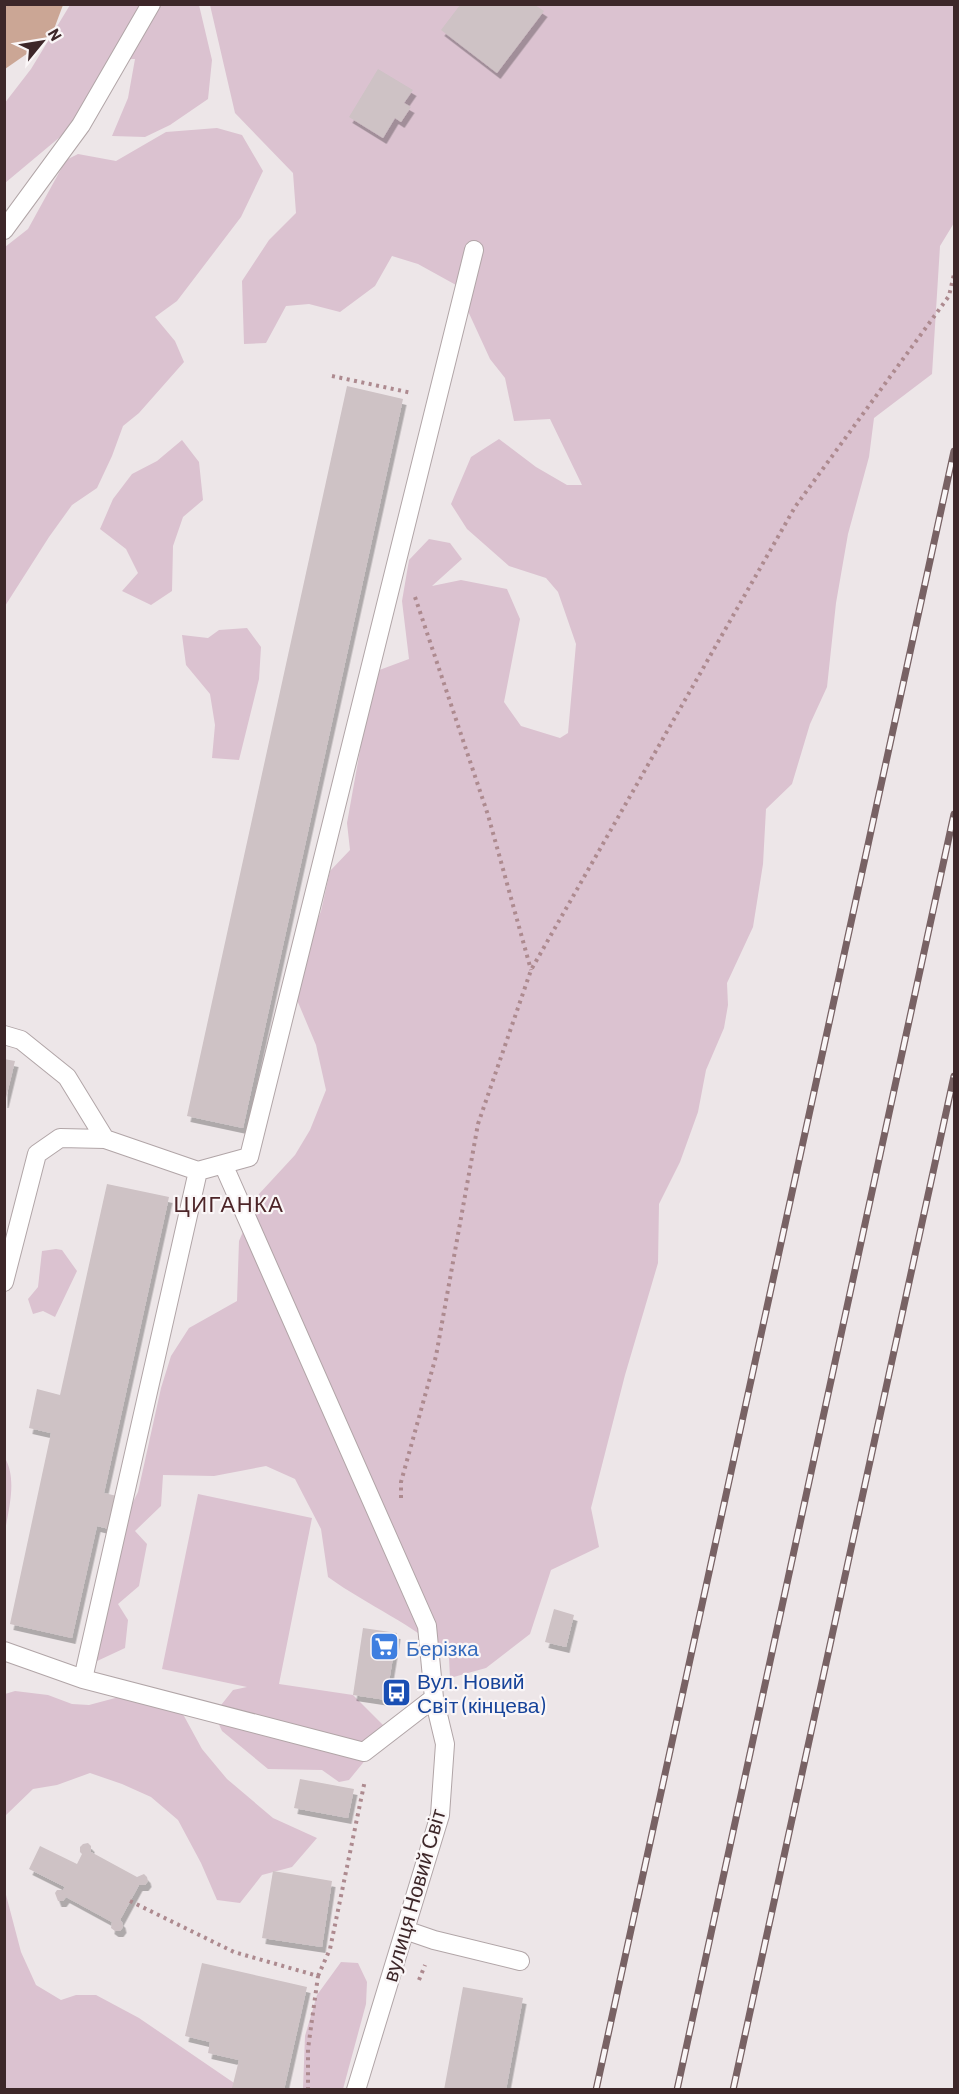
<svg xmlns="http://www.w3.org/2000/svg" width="959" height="2094" font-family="Barlow,sans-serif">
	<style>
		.green { fill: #dbc2d0 }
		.water { fill: #cba695 }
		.building { fill: #cec2c5; filter: url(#shadow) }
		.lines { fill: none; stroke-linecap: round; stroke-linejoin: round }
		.minor-casing { stroke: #b1a5a7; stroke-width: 20 }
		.path { stroke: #ad8a8f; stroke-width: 4; stroke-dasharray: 3 4.5; stroke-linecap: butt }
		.minor { stroke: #fff; stroke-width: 18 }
		.rail-casing { stroke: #786264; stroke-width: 7 }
		.rail { stroke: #faf6f7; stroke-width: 4.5; stroke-dasharray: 14; stroke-linecap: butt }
		.labels { text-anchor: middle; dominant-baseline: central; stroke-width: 4.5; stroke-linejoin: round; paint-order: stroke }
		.shop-label { font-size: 21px; fill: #366cbe; stroke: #faf6f7; text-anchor: start }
		.transit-label { font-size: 21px; fill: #164399; stroke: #faf6f7; text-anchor: start }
		.street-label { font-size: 21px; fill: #3d2729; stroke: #faf6f7 }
		.neighbourhood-label { font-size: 22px; letter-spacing: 1.5px; fill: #4d2528; stroke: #faf6f7 }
	</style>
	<defs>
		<filter id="shadow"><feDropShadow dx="3.5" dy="6" stdDeviation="0" flood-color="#0004"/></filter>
	</defs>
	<rect width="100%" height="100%" fill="#ede6e8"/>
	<path class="green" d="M70 5H199L212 60 208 99 170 125 145 137 112 136 128 98 135 59H112L66 132 5 183 4 104 31 69Z
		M210 5H954V223L940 246 932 374 874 418 869 457 848 534 836 603 827 687 810 724 792 784 766 809 763 864 753 927 727 983 728 1005 724 1028 706 1070 698 1112 680 1162 659 1204 658 1263 625 1375 591 1508 599 1547 551 1570 530 1634 486 1668 450 1678 449 1658C414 1624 368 1606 328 1577L321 1529 295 1479 266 1466 214 1476 163 1475 161 1506 135 1531 147 1544 139 1586 118 1604 128 1620 125 1648 95 1662 126 1516 138 1492 161 1388 171 1356 189 1328 237 1301 239 1241 259 1194 295 1155 310 1130 326 1090 316 1045 292 988 321 911 330 871 350 850 347 823 374 672 409 659 402 601 409 560 429 539 450 543 462 559 432 586 461 580 507 589 520 619 504 702 521 726 560 738 568 733 576 644 558 592 546 578 509 566 467 529 451 504 471 457 499 439 536 467 567 485H582L550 419 514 421 505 378 490 359 456 285 418 264 392 256 375 286 340 312 309 304 286 306 266 343 244 344 242 281 269 240 296 213 293 173 235 113Z
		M217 128 242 135 263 171 241 217 177 301 155 317 175 341 184 362 139 413 123 426 112 456 97 488 72 505 49 537 5 606V247L28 229 66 160 78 154 116 161 166 132Z
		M182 440 199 462 203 500 183 517 173 546 172 591 151 605 122 591 138 573 126 549 100 529 113 499 132 474 157 461Z
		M247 628 261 647 259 679 239 760 212 758 215 725 210 694 186 665 182 635 208 638 219 630Z
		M56 1249 62 1250 77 1271 55 1317 43 1311 33 1314 28 1299 38 1287 42 1251Z
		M5 1458C17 1479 9 1508 5 1531Z
		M198 1494 312 1518 279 1684 353 1695 389 1731 349 1780 339 1782 322 1770 268 1769 222 1731 214 1714 233 1690 247 1687 162 1669Z
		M15 1691 48 1695 72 1704 89 1705 119 1697 164 1693 184 1716 202 1749 227 1779 273 1818 317 1838 292 1867 262 1875 240 1903 217 1900 201 1863 178 1820 151 1797 122 1784 90 1773 57 1785 33 1789 5 1816V1694Z
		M5 1891 21 1952 36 1985 61 2000 76 1995H96L139 2018 237 2085 259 2089 5 2090Z
		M341 1962 358 1963 367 1982 366 2004 343 2089H303L305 2036 317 1995Z"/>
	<path class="water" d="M5 4 63 5 51 37 5 69Z"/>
	<path class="building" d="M460 5H535L544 11 497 73 441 30Z
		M378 69 413 90 404 103 411 107 401 122 395 118 383 138 349 117Z
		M347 386 403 399 243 1128 187 1116Z
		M4 1059 15 1061 5 1102H4Z
		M107 1184 169 1197 104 1493 117 1496 109 1529 97 1526 72 1638 10 1624 51 1433 29 1428 37 1389 60 1395Z
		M554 1609 574 1615 566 1647 545 1642Z
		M363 1628 397 1633 386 1700 353 1695Z
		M300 1779 354 1789 348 1818 294 1808Z
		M88 1843 91 1846V1852L137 1877 144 1874 147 1877 148 1881 145 1885H139L120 1920 122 1922 123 1927 120 1931H115L111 1928 112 1922 66 1897 63 1901H58L55 1893 57 1890H63L65 1887 29 1869 40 1846 77 1864 82 1854 80 1852V1847L83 1844Z
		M273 1871 332 1881 322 1947 262 1938Z
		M202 1963 307 1987 284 2090 232 2088 239 2060 208 2053 210 2042 185 2036Z
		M463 1987 523 1998 506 2090H444Z"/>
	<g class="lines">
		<defs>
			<path id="minor" d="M4 230 81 125 151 4
				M4 1035 21 1040 67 1077 105 1139 198 1171
				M223 1164 427 1626 434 1698 445 1744 440 1815 356 2090
				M4 1282 37 1154 60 1138 105 1139
				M4 1651 83 1679 364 1752 434 1698
				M83 1679 198 1171 249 1157 474 250
				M405 1930 434 1940 520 1961"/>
		</defs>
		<use href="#minor" class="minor-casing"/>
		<path class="path" d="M332 376 412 393
			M415 597 488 815 531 970
			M401 1498V1482L436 1356 478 1124 531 970 795 507 949 296 954 274
			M130 1901 234 1952 318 1976 308 2049V2090
			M318 1976 330 1949 365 1780
			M419 1980 425 1965"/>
		<use href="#minor" class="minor"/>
		<defs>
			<path id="rail" d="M596 2090 954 451
				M677 2090 954 814
				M733 2090 954 1076"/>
		</defs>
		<use href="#rail" class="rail-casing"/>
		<use href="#rail" class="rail"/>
	</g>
	<defs>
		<symbol id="supermarket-square" viewBox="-11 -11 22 22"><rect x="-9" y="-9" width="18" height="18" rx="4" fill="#3f7fe0" stroke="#faf6f7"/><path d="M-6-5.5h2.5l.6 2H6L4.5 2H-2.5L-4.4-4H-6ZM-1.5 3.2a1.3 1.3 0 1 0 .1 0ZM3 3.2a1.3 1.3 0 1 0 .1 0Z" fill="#fff"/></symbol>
		<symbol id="bus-square" viewBox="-11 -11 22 22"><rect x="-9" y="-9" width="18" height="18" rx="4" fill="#1a4fb4" stroke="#faf6f7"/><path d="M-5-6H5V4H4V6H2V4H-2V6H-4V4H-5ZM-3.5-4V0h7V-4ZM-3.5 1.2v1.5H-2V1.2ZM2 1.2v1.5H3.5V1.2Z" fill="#fff"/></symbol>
	</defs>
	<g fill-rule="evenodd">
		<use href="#supermarket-square" x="368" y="1630" width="33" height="33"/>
		<use href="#bus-square" x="380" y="1676" width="33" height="33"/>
	</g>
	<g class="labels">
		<g class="shop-label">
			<text x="406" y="1647">Берізка</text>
		</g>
		<g class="transit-label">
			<text x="417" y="1680">Вул. Новий<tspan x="417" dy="24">Свiт (кінцева)</tspan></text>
		</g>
		<g class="street-label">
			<text transform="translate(413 1895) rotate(-74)">вулиця Новий Світ</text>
		</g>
		<g class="neighbourhood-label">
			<text x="229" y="1203">ЦИГАНКА</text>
		</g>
	</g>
	<rect width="959" height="2094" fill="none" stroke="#3d2729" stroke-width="12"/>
	<g transform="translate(42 42) rotate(60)" stroke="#faf6f7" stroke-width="4.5" paint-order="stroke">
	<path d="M0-4.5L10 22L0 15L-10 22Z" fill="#3d2729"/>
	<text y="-9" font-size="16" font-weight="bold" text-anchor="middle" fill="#3d2729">N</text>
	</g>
</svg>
